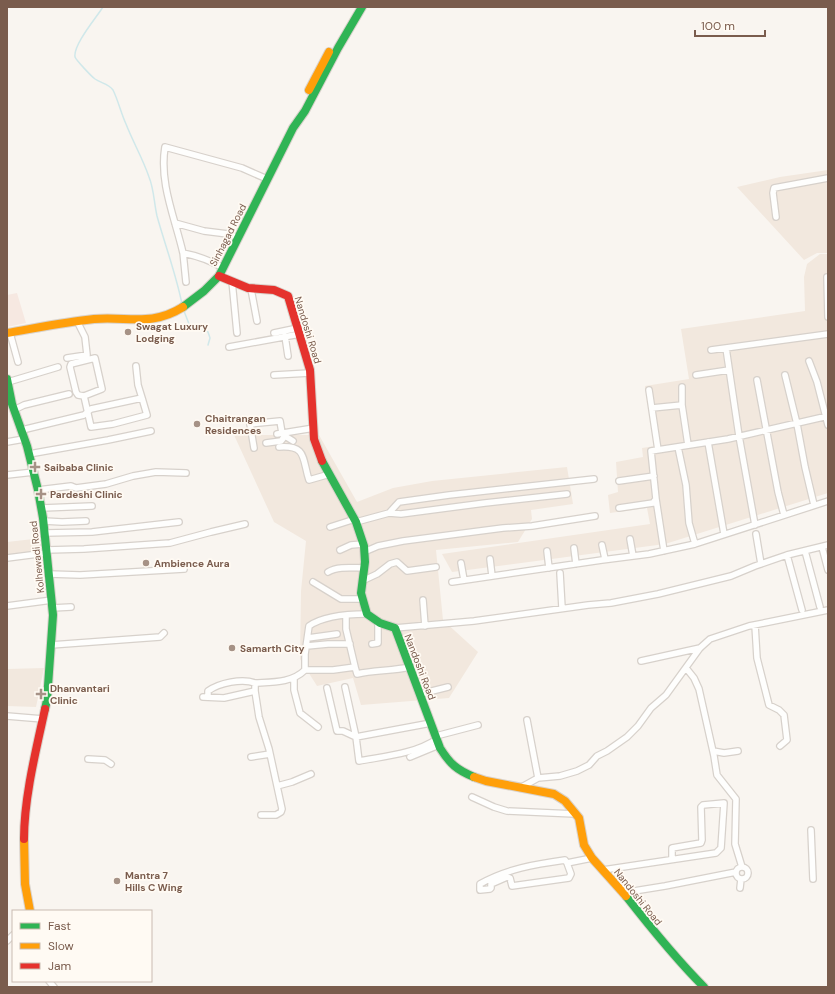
<svg xmlns="http://www.w3.org/2000/svg" width="835" height="994" font-family="'DM Sans',sans-serif">
	<style>
		.residential { fill: #f2e8de }
		.commercial { fill: #f6e8e1 }
		.lines { fill: none; stroke-linecap: round; stroke-linejoin: round }
		.stream { stroke: #d0e8ea; stroke-width: 1.5 }
		.street-casing { stroke: #d7d1cb; stroke-width: 8 }
		.fast-casing { stroke: #d9d2cb; stroke-width: 10 }
		.slow-casing { stroke: #d9d2cb; stroke-width: 10 }
		.jam-casing { stroke: #d9d2cb; stroke-width: 10 }
		.street { stroke: #fefefd; stroke-width: 5.5 }
		.fast { stroke: #30b455; stroke-width: 8 }
		.slow { stroke: #ff9f0a; stroke-width: 8 }
		.jam { stroke: #e5322d; stroke-width: 8 }
		.poi-dot { fill: #a69286; stroke: #fffaf3; stroke-width: 1.5 }
		.labels { text-anchor: middle; dominant-baseline: central; stroke-width: 3.5; stroke-linejoin: round; paint-order: stroke }
		.street-label { font-size: 10px; fill: #7a5c4d; stroke: #fffaf3 }
		.poi-label { font-size: 10px; font-weight: bold; fill: #7a5c4d; stroke: #fffaf3; text-anchor: start }
	</style>
	<rect width="100%" height="100%" fill="#f9f5f0"/>
	<path class="residential" d="M828 170V253H817L804 260 737 187 780 177Z
		M820 254H828V493L665 544 452 572 442 554 650 524 647 508 610 513 608 495 618 492 616 462 643 457 642 448 655 446 645 386 689 379 681 329 805 311 804 277 807 264Z
		M234 435H319L357 502 393 488 432 481 567 467 573 504 531 510 532 519 518 542 436 550 443 620 478 652 449 698 361 705 353 678 317 686 300 659 301 591 306 541 274 522Z
		M42 538 44 554 7 559V542Z
		M44 668 36 707 7 706V669Z"/>
	<path class="commercial" d="M17 293 26 323 7 327V295Z"/>
	<g class="lines">
		<path class="stream" d="M103 7C96 18 73 45 75 57 76 60 92 77 95 79 101 83 109 84 113 90 118 100 121 113 126 124 133 142 143 159 149 177 154 189 154 203 157 216 165 245 176 274 182 304
			M184 311 189 324 208 332 210 338 208 345"/>
		<defs>
			<path id="street" d="M776 217 773 193 774 188 828 178
				M175 223 204 231 228 234 239 238
				M183 252 186 282
				M223 268C210 260 198 256 183 253 175 218 159 183 165 147L242 168 267 179
				M828 277H827L828 317
				M232 281 237 333
				M251 289 257 321
				M10 333 18 362
				M274 333 298 328
				M285 336 288 356
				M229 347 300 334
				M726 348 739 436 755 525
				M711 350 828 334
				M67 358 87 355 85 337 77 321
				M809 361 817 382 828 425
				M136 366 138 385 142 398
				M274 375 310 373
				M696 375 729 370
				M785 375 797 424 805 467 814 505
				M757 380 778 492 784 515
				M8 382 58 367
				M682 387V405L688 445
				M649 390 658 450
				M652 408 682 405
				M14 410 24 405 69 394
				M22 430 84 415 91 409 142 398 147 415 113 424 91 427 84 396 78 395 76 392 70 367 71 364 95 358 102 389 84 396
				M277 434 314 428
				M7 442 24 439
				M708 442 724 534
				M266 443 281 441 285 436 293 441
				M279 447C307 445 302 458 309 480L330 474
				M678 447 686 485 689 523 695 544
				M254 448 250 424 280 421 282 433 285 436
				M29 454 108 440 151 431
				M7 475 34 472
				M619 481 654 476
				M38 490 71 486 76 488 106 484 133 476 156 472 186 473
				M656 499 664 551
				M42 508 92 506
				M619 508 653 503 656 499 651 451 728 439 828 416
				M389 513 401 514 485 503 567 494
				M44 521 62 522 86 521
				M356 522 389 513 399 502 449 495 594 479
				M330 527 355 519
				M45 533 92 532 179 522
				M756 534 761 564
				M630 539 633 556
				M602 545 605 559
				M822 547 828 570
				M574 548 576 564
				M46 550 84 549 170 543 211 532 245 524
				M340 550 351 545 363 544
				M547 551 549 568
				M805 551 820 607
				M364 552 378 546 403 541 503 528 532 526 595 516
				M787 555 802 610
				M7 558 46 553
				M490 559 492 576
				M461 563 464 580
				M328 572C338 566 352 568 364 568
				M560 573 562 608
				M49 574 80 575 184 569
				M362 581 377 574 390 564 397 562 407 571 436 567
				M313 582 341 599H362
				M452 582 602 560 649 554 695 544 828 501
				M423 600 425 626
				M7 606 52 600
				M52 608 71 607
				M346 615V629L355 667
				M755 625 757 658 769 705 779 710 784 715 787 740 780 746
				M395 628 474 621 588 605 611 603 658 594 731 576 755 566 787 555 828 545
				M308 638 337 634
				M372 644 378 643V621
				M51 645 160 637 164 633
				M307 646 328 644H350
				M641 661 700 648
				M686 668 694 678 699 689 714 756 717 775 736 799 735 844 742 867
				M305 670V654L309 626C323 616 350 614 367 614
				M294 678V690L300 713 318 727
				M345 687 356 737 359 761C386 756 414 754 437 739
				M327 688 337 731H343L356 737 431 723
				M255 691 259 717 269 749 282 809 281 812 276 815H261
				M420 694 448 687
				M203 697 224 698 255 691V683
				M208 697V691C219 683 242 678 255 683 272 682 292 683 305 670H333L355 667 357 674C374 670 392 671 410 667
				M7 716 43 719
				M527 720 538 778
				M436 736 478 725
				M713 751 724 753 738 751
				M251 757 270 754
				M410 757 439 745
				M88 759 105 760 111 764
				M277 786 292 782 311 774
				M520 788 538 778 560 776 577 771 589 765 597 756 607 751 627 737 638 726 651 708 666 695 700 648 710 639 749 626 828 610
				M472 797 494 807 507 811 575 814
				M811 830 813 879
				M567 863 571 874 569 878 512 886 510 878 507 877 491 884V888L490 889 480 890V884C506 869 536 864 565 860L567 863 592 858
				M736 873a6 6 0 1 1 12 0a6 6 0 1 1-12 0Z
				M603 870 716 853 721 848 724 803 703 805 701 807 702 840 701 843 672 848V859
				M740 888 741 879
				M634 891 665 886 736 872
				M7 941 13 935
				M49 981 54 987"/>
			<path id="fast" d="M183 307 204 291 219 276 293 128 305 111 338 48 362 7
				M7 379 12 404 27 446 38 490 43 518 53 615 47 700 45 709
				M322 461 356 522 364 546 365 562 361 593 367 614 380 623 395 628 440 748C450 764 457 770 474 777
				M626 896C651 928 676 959 704 987"/>
			<path id="slow" d="M309 90 329 52
				M7 333C36 328 65 322 94 319 128 316 151 327 183 307
				M474 777 486 781 554 794 565 801 579 818 584 845 592 858 626 896
				M24 839 25 884 30 911"/>
			<path id="jam" d="M219 276 248 288 274 290 288 296 310 370 314 439 322 461
				M24 839C24 798 36 750 45 709"/>
		</defs>
		<use href="#street" class="street-casing"/>
		<use href="#fast" class="fast-casing"/>
		<use href="#slow" class="slow-casing"/>
		<use href="#jam" class="jam-casing"/>
		<use href="#street" class="street"/>
		<use href="#fast" class="fast"/>
		<use href="#slow" class="slow"/>
		<use href="#jam" class="jam"/>
	</g>
	<g class="poi-dot">
		<circle cx="128" cy="332" r="4"/>
		<circle cx="197" cy="424" r="4"/>
		<path d="M33 461h4v4h4v4h-4v4h-4v-4h-4v-4h4z"/>
		<path d="M39 488h4v4h4v4h-4v4h-4v-4h-4v-4h4z"/>
		<circle cx="146" cy="563" r="4"/>
		<circle cx="232" cy="648" r="4"/>
		<path d="M39 688h4v4h4v4h-4v4h-4v-4h-4v-4h4z"/>
		<circle cx="117" cy="881" r="4"/>
	</g>
	<g class="labels">
		<g class="street-label">
			<text transform="translate(228 235) rotate(-63)">Sinhagad Road</text>
			<text transform="translate(308 330) rotate(73)">Nandoshi Road</text>
			<text transform="translate(37 557) rotate(-96)">Kolhewadi Road</text>
			<text transform="translate(420 667) rotate(69)">Nandoshi Road</text>
			<text transform="translate(638 897) rotate(51)">Nandoshi Road</text>
		</g>
		<g class="poi-label">
			<text x="136" y="326">Swagat Luxury<tspan x="136" dy="12">Lodging</tspan></text>
			<text x="205" y="418">Chaitrangan<tspan x="205" dy="12">Residences</tspan></text>
			<text x="44" y="467">Saibaba Clinic</text>
			<text x="50" y="494">Pardeshi Clinic</text>
			<text x="154" y="563">Ambience Aura</text>
			<text x="240" y="648">Samarth City</text>
			<text x="50" y="688">Dhanvantari<tspan x="50" dy="12">Clinic</tspan></text>
			<text x="125" y="875">Mantra 7<tspan x="125" dy="12">Hills C Wing</tspan></text>
		</g>
	</g>
	<rect width="835" height="994" fill="none" stroke="#7a5c4d" stroke-width="16"/>
	<rect x="12" y="910" width="140" height="72" fill="#fffaf3" stroke="#cabbb1"/>
	<rect x="20" y="923" width="20" height="6" fill="#30b455" stroke="#cabbb1"/>
	<text x="48" y="930" font-size="12" fill="#7a5c4d">Fast</text>
	<rect x="20" y="943" width="20" height="6" fill="#ff9f0a" stroke="#cabbb1"/>
	<text x="48" y="950" font-size="12" fill="#7a5c4d">Slow</text>
	<rect x="20" y="963" width="20" height="6" fill="#e5322d" stroke="#cabbb1"/>
	<text x="48" y="970" font-size="12" fill="#7a5c4d">Jam</text>
	<path d="M695 30v6h70v-6" fill="none" stroke="#7a5c4d" stroke-width="2"/>
	<text x="701" y="30" font-size="12" fill="#7a5c4d" stroke="#fffaf3" stroke-width="3" paint-order="stroke">100 m</text>
</svg>
